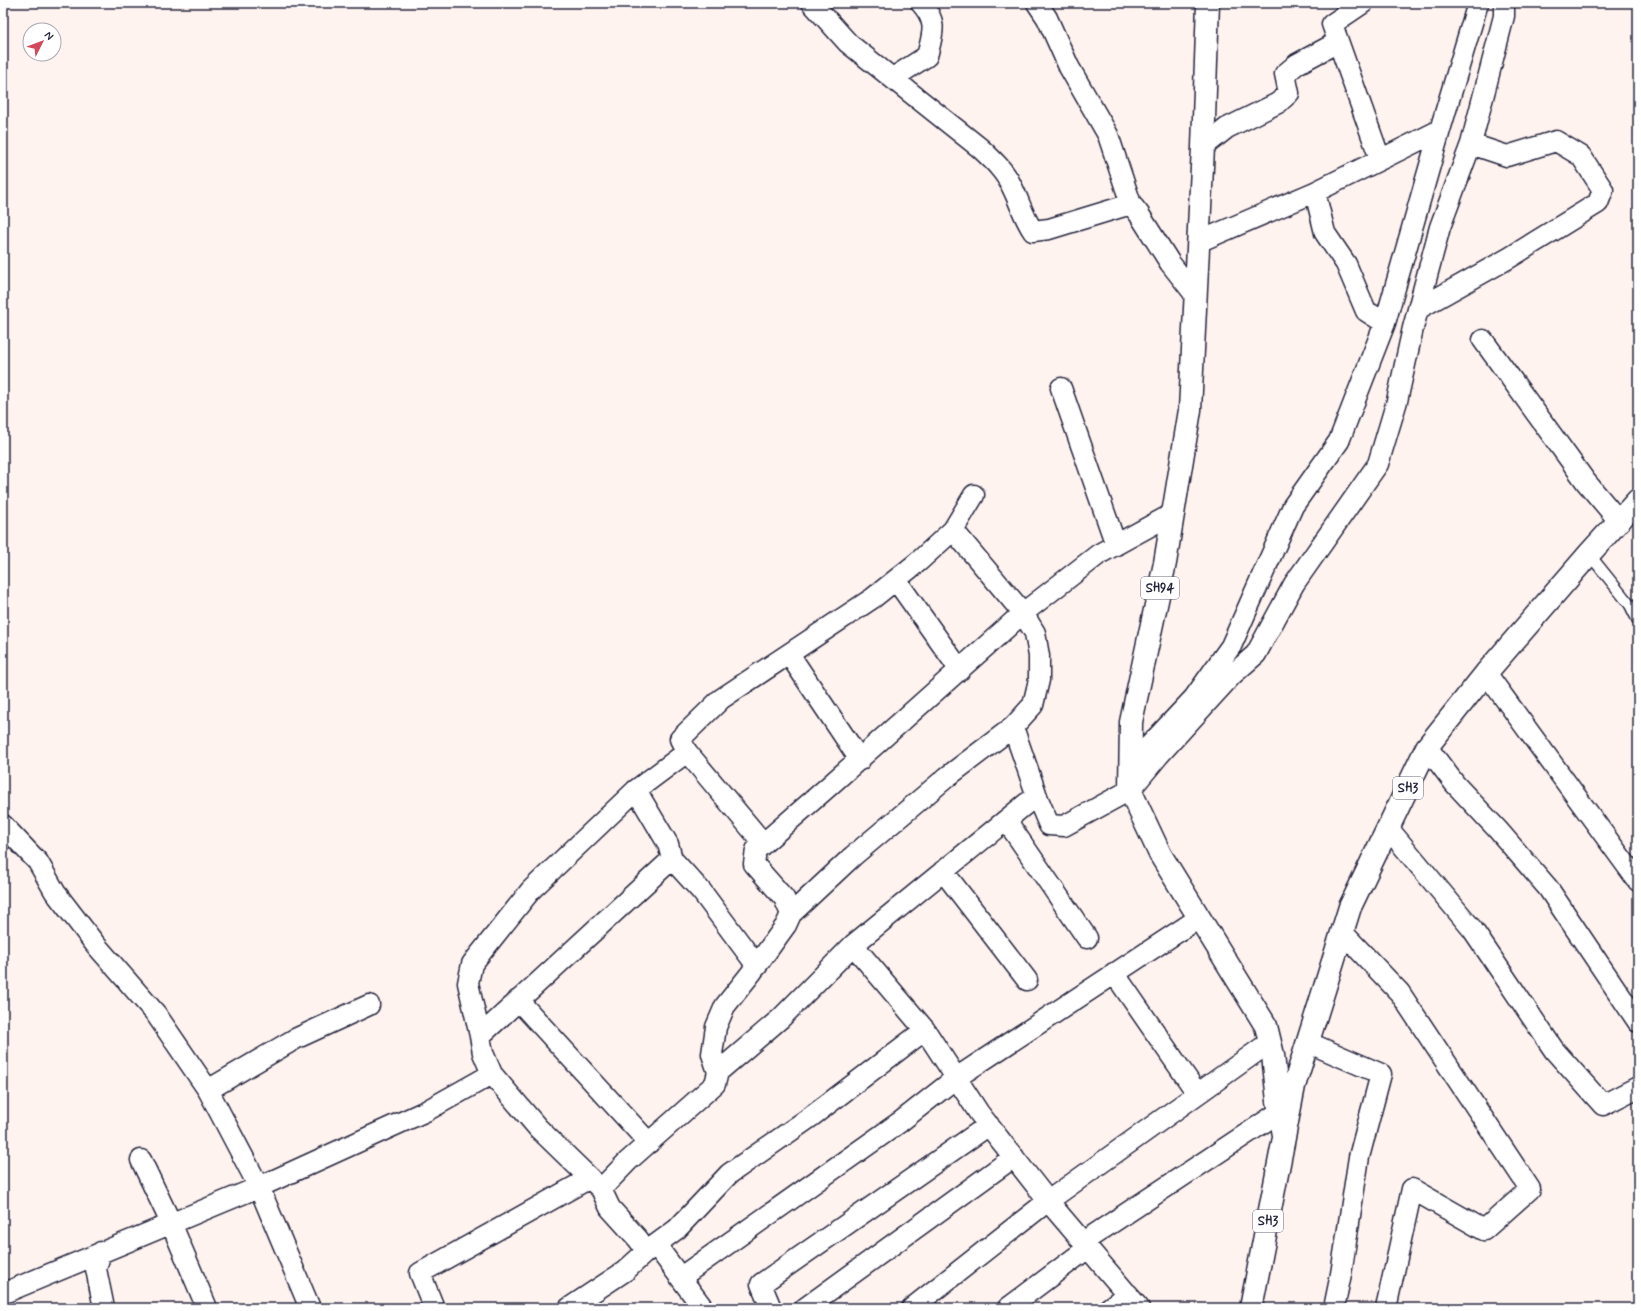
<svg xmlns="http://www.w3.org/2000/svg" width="1641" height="1311" font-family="Mynerve,sans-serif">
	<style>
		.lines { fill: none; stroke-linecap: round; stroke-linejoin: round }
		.service-casing { stroke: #22223b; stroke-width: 13 }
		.minor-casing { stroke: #22223b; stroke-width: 23 }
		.primary-casing { stroke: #22223b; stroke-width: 25 }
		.service { stroke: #fff; stroke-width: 10 }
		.minor { stroke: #fff; stroke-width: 20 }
		.primary { stroke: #fff; stroke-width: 22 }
		.labels { text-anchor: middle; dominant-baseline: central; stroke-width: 3; stroke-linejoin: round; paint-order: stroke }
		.shield { fill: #fff; stroke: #646476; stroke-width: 1 }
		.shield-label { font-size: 13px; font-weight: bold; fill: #22223b }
	</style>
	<rect width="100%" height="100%" fill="#fff3f0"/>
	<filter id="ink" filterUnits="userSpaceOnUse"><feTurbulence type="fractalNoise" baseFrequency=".025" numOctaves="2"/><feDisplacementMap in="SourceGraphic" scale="8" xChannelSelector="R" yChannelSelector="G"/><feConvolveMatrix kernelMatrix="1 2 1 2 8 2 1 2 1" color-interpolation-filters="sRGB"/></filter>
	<g filter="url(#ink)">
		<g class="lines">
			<defs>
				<path id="service" d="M1589 554 1630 605 1638 621"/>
				<path id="minor" d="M812 3 848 43 980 148C993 160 1006 172 1013 189 1020 203 1024 218 1033 231L1049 229 1131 204 1139 214 1170 263 1196 296
					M1037 3 1047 18 1069 67 1108 135 1131 204
					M1363 3 1332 24 1380 159
					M893 78 927 56C933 33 938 22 921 3
					M1203 147 1227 128 1278 103 1289 93 1285 74 1297 64 1338 42
					M1315 192 1325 233 1346 264 1366 311 1385 323
					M1198 242 1315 192 1440 130
					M1418 309 1509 258 1598 203 1603 190 1581 156 1556 141 1507 156 1471 144
					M1483 340 1586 482 1619 521
					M1061 388 1116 545
					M953 530 1023 613 1035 633 1039 656V680L1033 705 1013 727
					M896 580 960 670
					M789 654 860 760
					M1486 673 1638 881
					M1427 747 1455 784 1498 830 1548 888 1638 1022
					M1130 766 1194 698 1231 646 1293 506 1339 441 1385 323 1440 130 1478 3
					M1006 820 1087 938
					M3 825 38 862 55 892 95 944 156 1014 208 1090 259 1187 426 1111 492 1074
					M1388 828 1473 930 1554 1050 1603 1105 1638 1087
					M763 843 687 752 680 739 721 699 873 598 918 562 953 530 974 495
					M672 859 702 892 757 966
					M943 871 1027 980
					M791 914 853 856 947 777 1013 727 1038 799
					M1342 932 1400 993 1530 1189 1484 1230 1412 1189 1386 1308
					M1114 973 1197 1093
					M518 1000 649 1143
					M480 1036 468 983 472 964 531 890 636 790 687 752
					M1307 1042 1381 1074 1359 1157 1341 1274 1334 1308
					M718 1072 781 1018 853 945
					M208 1090 295 1039 369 1005
					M141 1160 171 1223 207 1308
					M601 1189 538 1128 492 1074 483 1053 480 1036 672 859 668 844 636 790
					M1083 1242 1281 1111
					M656 1245 703 1308
					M647 1251 677 1229 729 1174 812 1116 925 1030
					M101 1252 96 1269 104 1308
					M681 1277 900 1122 956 1078 1199 918
					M3 1291 4 1293 259 1187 310 1308
					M434 1308 420 1273 590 1178
					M569 1308 625 1271 647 1251 638 1239 610 1208 601 1189 628 1161 715 1084 718 1072 712 1054 716 1027 725 1006 752 972 786 925 791 914 784 898 754 864 756 850 828 787 1023 613 1099 554 1174 513
					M771 1308 761 1284 989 1125
					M805 1308 1014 1157
					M912 1308 1048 1201 1270 1042
					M1008 1308 1088 1248
					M1109 1308 1128 1294
					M1139 1308 1048 1201 979 1113 925 1030 853 945 1027 803 1038 799 1049 825 1064 826 1130 790 1159 755 1232 675 1256 654 1294 584 1378 464 1397 401 1413 328 1440 227 1471 144 1504 16V3"/>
				<path id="primary" d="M1208 3 1203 147 1190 410 1165 563 1131 722 1130 790 1160 854 1266 1026 1273 1055 1278 1101 1284 1135
					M1251 1308 1294 1086 1350 907 1427 747 1486 673 1589 554 1638 500"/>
			</defs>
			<use href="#service" class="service-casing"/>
			<use href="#minor" class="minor-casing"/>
			<use href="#primary" class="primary-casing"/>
			<use href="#service" class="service"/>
			<use href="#minor" class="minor"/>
			<use href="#primary" class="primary"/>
		</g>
	</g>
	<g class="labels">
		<g class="shield">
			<rect x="1141" y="577" width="38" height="22" rx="3"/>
			<rect x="1393" y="777" width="30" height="22" rx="3"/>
			<rect x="1253" y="1210" width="30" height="22" rx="3"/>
		</g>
		<g class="shield-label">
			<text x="1160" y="588">SH94</text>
			<text x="1408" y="788">SH3</text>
			<text x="1268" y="1221">SH3</text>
		</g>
	</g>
	<rect width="1641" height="1311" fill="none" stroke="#fff" stroke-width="16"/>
	<rect x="8" y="8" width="1625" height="1295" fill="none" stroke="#22223b" stroke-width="1.5" filter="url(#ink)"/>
	<g transform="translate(42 42) rotate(48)"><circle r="19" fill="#ffffff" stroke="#a7a7b1"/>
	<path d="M0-3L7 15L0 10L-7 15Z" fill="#d1495b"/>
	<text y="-6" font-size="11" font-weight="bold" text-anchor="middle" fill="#22223b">N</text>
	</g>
</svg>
